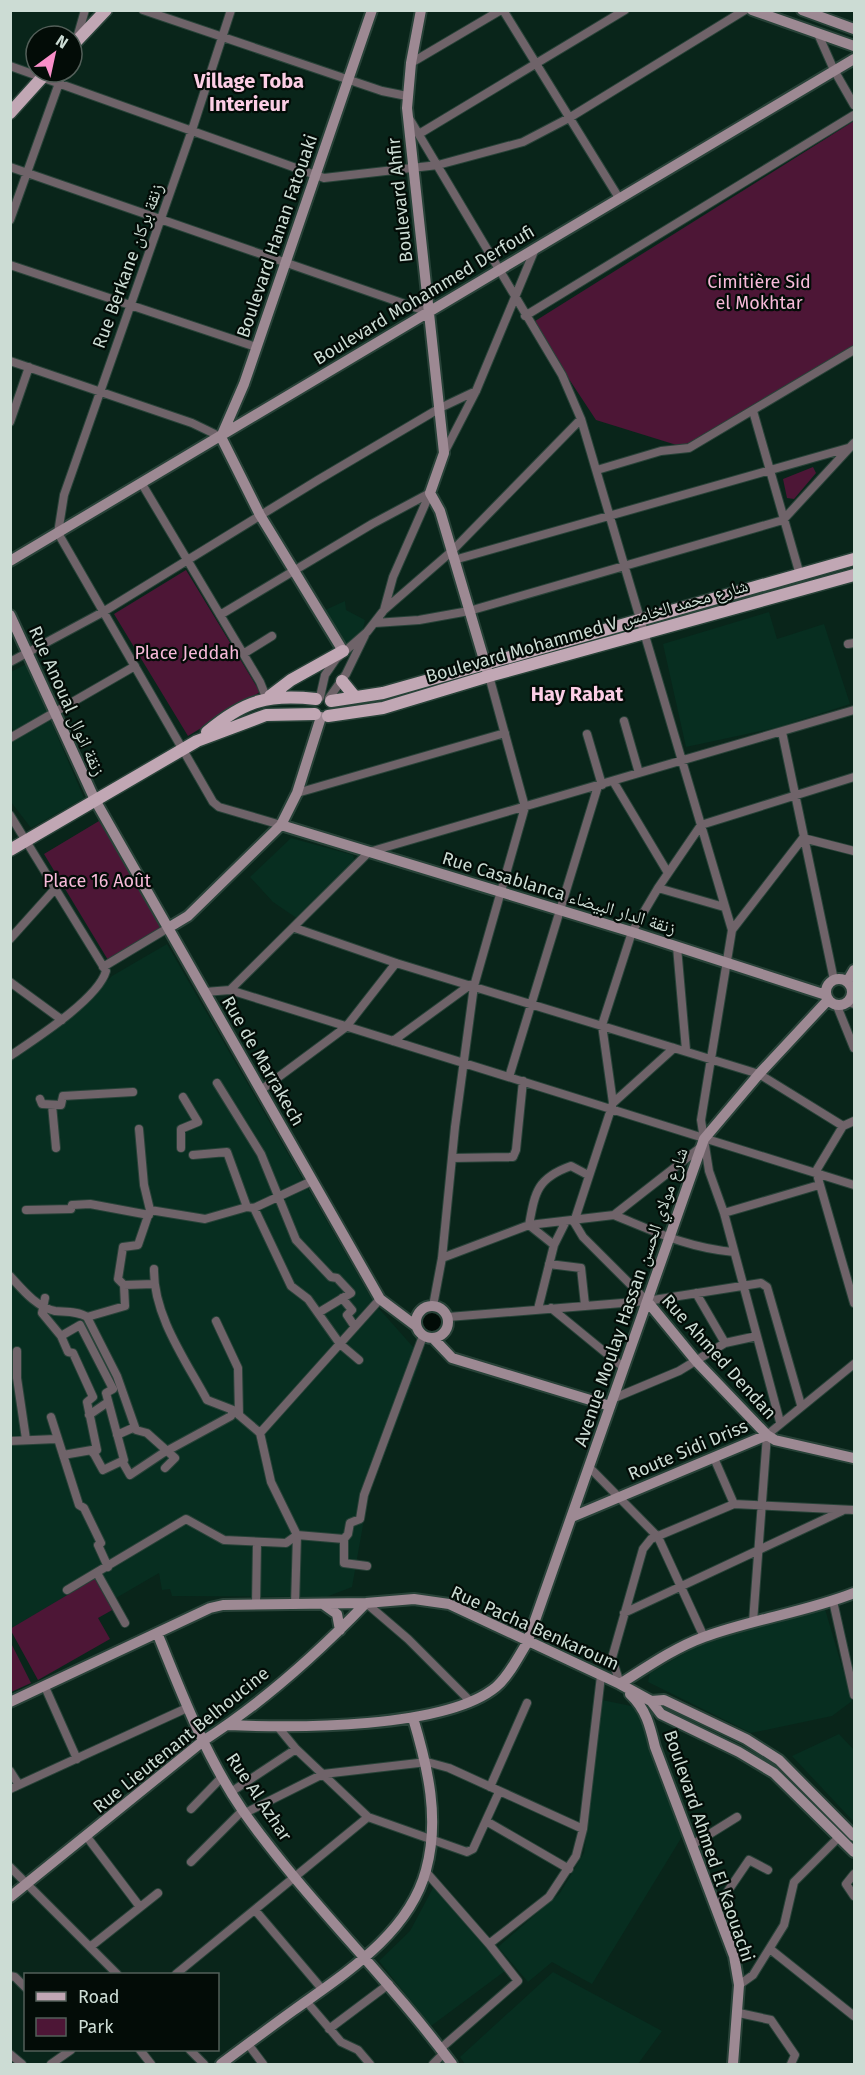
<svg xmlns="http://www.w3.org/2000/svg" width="865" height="2075" font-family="'Fira Sans','Noto Naskh Arabic',sans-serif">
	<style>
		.built { fill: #072e20 }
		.green { fill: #4d1636 }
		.water { fill: #020c07 }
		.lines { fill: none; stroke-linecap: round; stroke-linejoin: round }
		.street-casing { stroke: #284238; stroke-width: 10 }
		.secondary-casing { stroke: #284238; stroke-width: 14 }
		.primary-casing { stroke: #284238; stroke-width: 15 }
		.street { stroke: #6f6369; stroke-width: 8 }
		.secondary { stroke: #9d8993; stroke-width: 10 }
		.primary { stroke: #c1a7b4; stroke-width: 12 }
		.labels { text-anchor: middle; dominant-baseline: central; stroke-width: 4.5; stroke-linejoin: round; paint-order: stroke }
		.street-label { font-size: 18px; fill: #ccdcd4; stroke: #030c07 }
		.park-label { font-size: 18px; fill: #f7bad9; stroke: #030c07 }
		.neighbourhood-label { font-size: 20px; font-weight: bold; fill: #fccee5; stroke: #030c07 }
	</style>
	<rect width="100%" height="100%" fill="#09251a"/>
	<path class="built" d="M345 601 346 610 365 620 362 634 345 645 323 611Z
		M769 612 777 639 824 624 850 704 779 727 686 747 663 644Z
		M28 663 47 712 15 733 11 726V672Z
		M50 719 84 798 31 828 11 802V741Z
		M291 838 353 855 355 862 298 919 273 902 250 877Z
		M167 944 374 1303 422 1357 368 1497 352 1587 326 1597 172 1596 170 1589 162 1590 159 1573 116 1598 102 1575 11 1629 10 1061 65 1022 112 976Z
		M825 1609 852 1701 832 1716 751 1733 648 1682 650 1673 697 1646 743 1630Z
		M602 1700 636 1707 683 1835 592 1984 552 1962 528 1982 498 1947 560 1893 584 1853Z
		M839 1734 854 1750V1822L792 1756Z
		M434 1886 505 1971 431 2026 379 1961 410 1931Z
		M553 1972 662 2031 638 2064H465L460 2057Z"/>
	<path class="green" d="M854 121V346L683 447 596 420 532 323Z
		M813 467 816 473 794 499 787 498 783 479Z
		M186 570 260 692 188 736 114 614Z
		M99 821 163 927 108 960 44 854Z
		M96 1578 114 1609 98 1618 110 1639 38 1680 10 1629Z
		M11 1643 31 1683 11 1692H10Z"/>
	<path class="water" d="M420 1323a12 12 0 1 1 24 0a12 12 0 1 1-24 0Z"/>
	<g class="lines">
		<defs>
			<path id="street" d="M143 10 382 91 407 96
				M231 10 192 130 64 495 58 533 213 802 219 807 281 825
				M503 10 619 198
				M818 34 834 70 854 105
				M77 38 85 10
				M411 63 501 10
				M10 66 324 178 438 165 523 142 569 118 745 10
				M409 118 562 375 581 419 732 930 701 1120 709 1171 724 1213 780 1422
				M419 134 625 10
				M10 167 428 312
				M10 220 63 72
				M10 265 256 347
				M525 316 854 115
				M10 361 192 423 221 437
				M753 411 800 575
				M10 422 29 367
				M444 453 476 391 535 249
				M597 470 661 451 689 448 854 350
				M142 484 260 682 266 697
				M454 560 848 448
				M384 610 393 577 430 493
				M220 615 372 524 430 493
				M375 623 419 620 469 611 783 520 854 443
				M848 644 854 643
				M243 654 272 636
				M10 662 103 612 318 480 440 408 476 391
				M320 697 325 675 336 659 367 632 384 610 452 551 581 419
				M329 698 346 674 365 635
				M624 721 639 773
				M782 732 834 980
				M587 734 602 785
				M10 738 135 666
				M613 781 668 873
				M297 793 505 733
				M10 815 106 971C98 999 35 1039 10 1056
				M658 888 724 907
				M295 928 396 963 759 1074 843 1126
				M732 930 803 838 854 851
				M10 939 54 890
				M677 947 686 1050
				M103 967 168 928
				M10 982 62 1020
				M230 990 369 852 854 710
				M205 992 230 990 854 1185
				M848 1002 854 1004
				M837 1006 854 1048
				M393 1041 470 985
				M509 1077 598 786
				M217 1083 261 1154 296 1240 331 1277 337 1278 351 1293 318 1313
				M261 1090 346 1027 396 963
				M40 1099 42 1104 61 1105 63 1096 133 1092
				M613 1103 674 1048
				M52 1105 56 1148
				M854 1121 843 1126 816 1171 854 1303
				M181 1148V1129L198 1122 183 1097
				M193 1155 227 1152 247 1207
				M452 1158 513 1157 516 1150 523 1081
				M254 1208 291 1286 308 1299 340 1344 359 1360
				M26 1210 71 1209 72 1205 90 1204 149 1215
				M150 1210 205 1219 247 1207 254 1208 312 1181
				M724 1213 819 1185
				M614 1215C656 1232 688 1248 734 1252
				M574 1222 613 1103 602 1025 632 932 658 888 701 825 854 777
				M574 1222 583 1237 647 1301
				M554 1245 529 1225C535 1192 537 1178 571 1166L588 1175
				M442 1258 529 1225 614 1215 701 1147
				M549 1264 581 1268 585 1305
				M154 1269C153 1315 186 1361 207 1400L233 1410
				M10 1276C22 1289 36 1307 55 1311 65 1312 78 1311 87 1317L125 1306 124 1285 154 1284
				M124 1285 118 1279 123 1247 138 1245 150 1210 144 1185 139 1129
				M696 1293 725 1343
				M45 1298 42 1313 61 1336 80 1325 113 1389 106 1393 124 1460 103 1470 92 1450 63 1455
				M342 1298 352 1310 347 1315 355 1327
				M433 1306 442 1258 455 1127 474 986 525 807 489 676
				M551 1308 623 1367
				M538 1309 554 1245 565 1223
				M87 1317 117 1376 136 1430 147 1433 175 1458 165 1468
				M448 1317 647 1301 761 1283 767 1287 801 1405
				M216 1321 238 1368 239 1415
				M61 1336 68 1352 73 1353 93 1397 87 1402 97 1450 93 1453
				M17 1351V1378L26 1439
				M612 1399 679 1371 725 1343 757 1336
				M89 1415 108 1402
				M51 1417 79 1505 84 1508 101 1543 98 1545 108 1567
				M260 1433 380 1299
				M117 1435 135 1427
				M10 1441 56 1439
				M714 1458 734 1504
				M122 1461 130 1475 163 1453 231 1416 233 1410 260 1433 271 1482 297 1535 295 1605
				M589 1467 658 1537 704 1637
				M344 1539 348 1534 350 1523 360 1519 364 1495 423 1336
				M97 1573 125 1623
				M67 1590 186 1519 224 1540 286 1543 297 1535 344 1539V1563L367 1566
				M833 1601 854 1695
				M366 1603 408 1639 471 1702
				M256 1605 257 1543
				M624 1613 842 1511
				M753 1622 767 1435 854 1364
				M620 1684 612 1658 643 1549 651 1539 734 1504 854 1510
				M45 1687 77 1759
				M278 1727 296 1749 368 1817 467 1852 473 1849 499 1792
				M10 1771 19 1785
				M490 1787 527 1703
				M10 1789 187 1708
				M231 1792 296 1749
				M191 1809 222 1777
				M245 1813 323 1774 427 1762 449 1768 583 1829
				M486 1821 569 1869
				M87 1837 140 1907
				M692 1845 737 1817
				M191 1862 243 1810
				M10 1867 117 1974
				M426 1872 489 1944 518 1981 440 2049
				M854 1874 846 1884 854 1896
				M717 1907 749 1860 768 1870
				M255 1910 322 1989
				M489 1944 549 1897 576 1856 583 1829 601 1676
				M90 1947 158 1893
				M770 1949 854 2016
				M176 1974 368 1817
				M10 1976 15 1977 26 1988
				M739 1985 753 1975 784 1925 794 1882 839 1837
				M306 2001 341 2042 358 2050 370 2064
				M739 2013 771 2020 795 2055 791 2064
				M329 2029 389 1984
				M248 2044 263 2064
				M140 2050 151 2064
				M190 2050 204 2064
				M10 2054 22 2064
				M51 2064 71 2050
				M433 2064 443 2054"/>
			<path id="secondary" d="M421 10 411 63 407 108 444 453 430 493 440 511 487 670
				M752 10 854 46
				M802 10 854 29
				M10 561 854 59
				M10 615 95 800 380 1299 416 1326
				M343 651 260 515 221 437 244 384 372 10
				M281 825 632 932 826 995
				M168 928 188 916 281 825 297 793 321 717
				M826 992a13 13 0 1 1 26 0a13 13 0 1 1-26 0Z
				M847 982 854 970
				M647 1301 697 1362 767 1435 775 1440 854 1458
				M416 1322a16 16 0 1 1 32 0a16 16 0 1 1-32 0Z
				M433 1338 452 1358 610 1406
				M572 1517 767 1435
				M323 1604 337 1614 340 1630
				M158 1635C182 1695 206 1757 243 1811 306 1900 387 1976 452 2064
				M620 1684C647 1667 674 1648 704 1637 753 1619 806 1612 854 1593
				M630 1694C646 1709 650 1726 655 1747L734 1956 739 1985 733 2064
				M651 1701 664 1700 746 1739 779 1760 854 1836
				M10 1702 210 1608 223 1605 366 1603 414 1599 449 1604 620 1684 651 1701 661 1714 739 1752 774 1773 854 1852
				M228 1725C294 1728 445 1729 496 1687 509 1676 518 1657 527 1643L704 1139 759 1074 828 1000
				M10 1897 203 1741C262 1703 317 1654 366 1603
				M221 2064C245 2046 269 2028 294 2010 344 1974 409 1934 426 1870 440 1819 428 1768 413 1718"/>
			<path id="primary" d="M72 46 106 10
				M10 113 47 72
				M342 681 355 697
				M270 696 291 680 343 651
				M331 701 383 693 854 559
				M328 716 383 708 489 676 854 575
				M207 732C245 700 268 694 316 699
				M10 850 197 741 266 715 315 714"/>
		</defs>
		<use href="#street" class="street-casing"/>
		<use href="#secondary" class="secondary-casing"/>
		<use href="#primary" class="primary-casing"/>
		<use href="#street" class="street"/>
		<use href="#secondary" class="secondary"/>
		<use href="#primary" class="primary"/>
	</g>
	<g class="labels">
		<g class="street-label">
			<text transform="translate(400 200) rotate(-96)">Boulevard Ahfir</text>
			<text transform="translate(277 236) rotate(-71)">Boulevard Hanan Fatouaki</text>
			<text transform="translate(128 266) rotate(-70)">Rue Berkane زنقة بركان</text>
			<text transform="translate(424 295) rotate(-31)">Boulevard Mohammed Derfoufi</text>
			<text transform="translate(587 631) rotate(-16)">Boulevard Mohammed V شارع محمد الخامس</text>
			<text transform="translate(67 701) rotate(66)">Rue Anoual زنقة انوال</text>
			<text transform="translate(559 893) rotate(17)">Rue Casablanca زنقة الدار البيضاء</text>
			<text transform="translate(263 1061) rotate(60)">Rue de Marrakech</text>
			<text transform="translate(631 1297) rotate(-71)">Avenue Moulay Hassan شارع مولاي الحسن</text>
			<text transform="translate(719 1357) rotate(48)">Rue Ahmed Dendan</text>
			<text transform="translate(688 1450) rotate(-23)">Route Sidi Driss</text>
			<text transform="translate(535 1628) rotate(24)">Rue Pacha Benkaroum</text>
			<text transform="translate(181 1740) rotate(-39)">Rue Lieutenant Belhoucine</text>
			<text transform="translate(259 1797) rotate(56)">Rue Al Azhar</text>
			<text transform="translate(709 1846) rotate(71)">Boulevard Ahmed El Kaouachi</text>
		</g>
		<g class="park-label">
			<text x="759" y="282">Cimitière Sid<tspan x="759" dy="21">el Mokhtar</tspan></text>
			<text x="187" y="653">Place Jeddah</text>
			<text x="97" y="881">Place 16 Août</text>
		</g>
		<g class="neighbourhood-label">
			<text x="249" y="81">Village Toba<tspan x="249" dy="23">Interieur</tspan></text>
			<text x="577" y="694">Hay Rabat</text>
		</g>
	</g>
	<rect width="865" height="2075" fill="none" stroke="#ccdcd4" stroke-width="24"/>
	<rect x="24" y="1973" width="195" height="78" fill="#030c07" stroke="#535f59" stroke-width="1.5"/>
	<rect x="36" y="1992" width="30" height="9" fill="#c1a7b4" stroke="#535f59" stroke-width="1.5"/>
	<text x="78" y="2003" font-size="18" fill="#ccdcd4">Road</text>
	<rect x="36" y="2018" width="30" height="18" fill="#4d1636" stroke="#535f59" stroke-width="1.5"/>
	<text x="78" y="2033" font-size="18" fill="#ccdcd4">Park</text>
	<g transform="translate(54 54) rotate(33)"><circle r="28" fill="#030c07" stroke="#535f59" stroke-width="1.5"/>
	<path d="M0-4.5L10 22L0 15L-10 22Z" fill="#f98fc9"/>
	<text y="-9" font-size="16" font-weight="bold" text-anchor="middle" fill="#ccdcd4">N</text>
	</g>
</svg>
